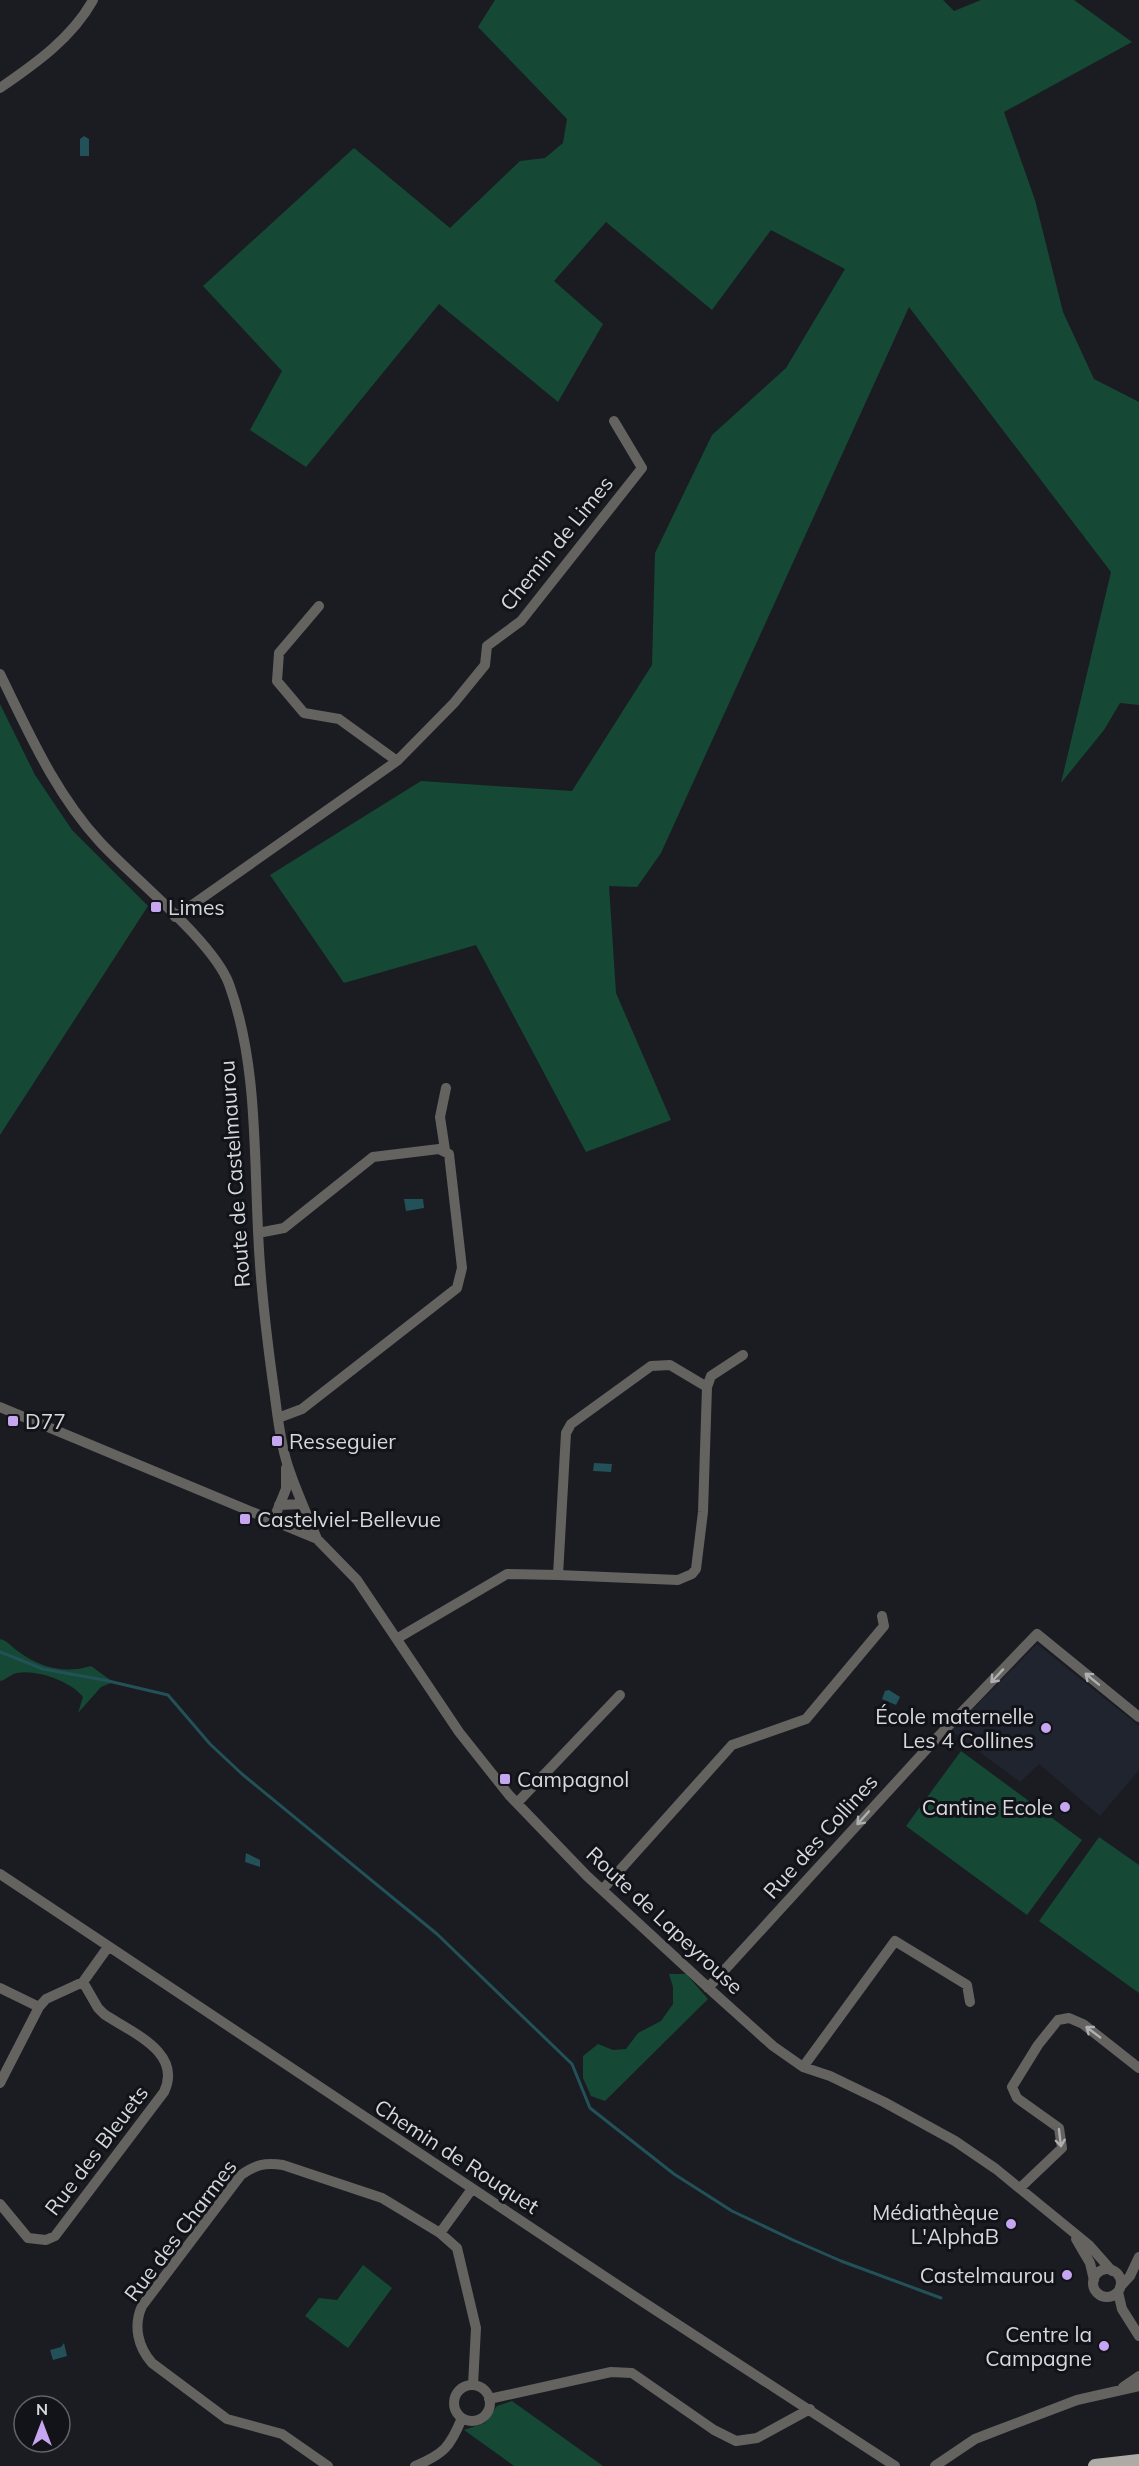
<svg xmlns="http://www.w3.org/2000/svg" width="1139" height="2466" font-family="Mulish,sans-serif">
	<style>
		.built { fill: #20242e }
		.green { fill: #154935 }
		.water { fill: #235159 }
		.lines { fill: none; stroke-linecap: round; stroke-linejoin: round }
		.stream { stroke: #235159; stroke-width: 3 }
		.minor { stroke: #646360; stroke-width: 10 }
		.major { stroke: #aeaba6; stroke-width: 14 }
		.oneway { stroke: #aeafb0 }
		.poi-dot { fill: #c6a6f0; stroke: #111318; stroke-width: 2 }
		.labels { text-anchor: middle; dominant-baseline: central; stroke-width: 6; stroke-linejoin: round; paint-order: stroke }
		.street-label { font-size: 21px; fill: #d6d8db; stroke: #111318 }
		.poi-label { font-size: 21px; fill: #d6d8db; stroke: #111318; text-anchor: start }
	</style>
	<rect width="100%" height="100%" fill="#1a1c21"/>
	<path class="built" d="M1037 1644 1139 1726V1770L1100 1816 1039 1764 1020 1782 951 1731Z"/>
	<path class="green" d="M495 0H943L954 11 981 0H1074L1132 42 1004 112 1035 200 1063 312 1094 379 1139 402V705L1120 703 1104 730 1061 783 1111 572 909 307 661 853 637 887 609 886 616 993 671 1120 586 1152 476 945 344 983 270 875 421 781 572 791 652 665 655 553 712 435 786 368 845 269 771 230 712 310 606 222 554 281 603 324 558 402 439 304 306 467 250 430 282 371 203 286 354 148 450 228 520 161 545 158 563 143 567 119 478 27Z
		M0 704 35 775 72 830 148 906 0 1135Z
		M0 1639C9 1641 11 1647 19 1652 41 1668 65 1674 91 1666L113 1682 101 1687 78 1713 83 1697C72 1682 37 1669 17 1673 11 1674 6 1680 0 1681Z
		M961 1751 1082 1840 1027 1915 906 1826Z
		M1099 1837 1139 1865V1993L1039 1921Z
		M669 1974H686L708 1999 605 2101 591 2096 583 2078V2056L598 2044 613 2050 626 2049 638 2033 661 2021 673 2004V1987Z
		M363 2265 392 2288 348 2348 305 2316 319 2298 337 2300Z
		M512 2401 603 2466H514L464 2430 485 2423 497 2406Z"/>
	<path class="water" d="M84 136 89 139V156H80V139Z
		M404 1199H423L424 1208 406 1211Z
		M594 1463 612 1464 611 1472 593 1471Z
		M889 1690 900 1697 896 1705 882 1699 885 1691Z
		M246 1853 260 1860V1867L245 1862Z
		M64 2343 67 2356 53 2360 50 2350 61 2347Z"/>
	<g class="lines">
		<path class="stream" d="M0 1652 43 1669 104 1680 168 1695 210 1744 242 1774 437 1934 572 2064 590 2108 674 2174 732 2211 793 2240 841 2261 941 2298"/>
		<path class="minor" d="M0 88C35 64 72 38 93 0
			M319 606 279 653 277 681 304 713 339 719 397 761
			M0 674C29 733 55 793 100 842 133 878 213 941 229 984 257 1061 254 1149 258 1230 260 1282 266 1332 273 1383 277 1409 279 1438 287 1463 295 1489 307 1514 317 1539
			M175 917 397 761 454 703 485 665 487 646 521 621 642 468 614 421
			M445 1150 440 1117 446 1088
			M258 1233 284 1228 373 1157 439 1149 449 1154 462 1268 457 1288 302 1409 278 1418
			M707 1387 711 1376 743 1355
			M0 1407 317 1539 357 1580 459 1732 509 1795 587 1876 714 1993 773 2046 803 2067 830 2076 884 2102 955 2141 996 2169 1089 2245 1112 2271
			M279 1505 302 1504
			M273 1521 286 1489V1468
			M398 1638 507 1574 558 1575 566 1433 571 1424 651 1366 670 1365 707 1387 703 1512 696 1569 692 1574 678 1580 558 1575
			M517 1803 620 1695
			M0 1874 637 2298 895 2466
			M602 1890 732 1745 806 1719 884 1626 882 1616
			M0 1988 39 2007
			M708 1988 934 1741 1037 1634 1139 1717
			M803 2067 895 1941 967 1985 970 2002
			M0 2083 39 2007 46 1999 83 1982 108 1947
			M1020 2188 1062 2148 1059 2128 1017 2098 1012 2087 1038 2045 1058 2020 1069 2018 1083 2024 1139 2068
			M0 2204 28 2238 46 2240 55 2236 164 2092C183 2052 132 2033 104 2014L98 2008 83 1982
			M440 2233 457 2248 476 2328 473 2385
			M1076 2239 1090 2263 1094 2280
			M1093 2283a14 14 0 1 1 28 0a14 14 0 1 1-28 0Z
			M1120 2287 1130 2276 1139 2257
			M1118 2292 1122 2309 1139 2336
			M454 2403a18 18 0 1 1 36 0a18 18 0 1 1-36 0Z
			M1123 2387 1139 2376
			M489 2399 611 2372 632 2373 714 2430 736 2441 757 2438 810 2409
			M328 2466 282 2434 227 2419 152 2363C138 2347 133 2326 142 2306L241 2175C255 2165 265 2162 283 2165L382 2198 440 2233 472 2189
			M415 2466C444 2454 450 2447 462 2418
			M935 2466 975 2439 993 2432 1077 2400 1139 2386"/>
		<path class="major" d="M1095 2466 1139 2461"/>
	</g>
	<defs><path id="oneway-shaft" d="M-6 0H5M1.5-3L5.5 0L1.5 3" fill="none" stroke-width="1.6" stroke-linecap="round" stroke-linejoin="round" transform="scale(1.5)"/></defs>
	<g class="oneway">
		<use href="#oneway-shaft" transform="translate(997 1676) rotate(133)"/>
		<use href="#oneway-shaft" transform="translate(1092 1679) rotate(-141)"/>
		<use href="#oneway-shaft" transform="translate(863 1818) rotate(132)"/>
		<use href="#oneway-shaft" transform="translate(1093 2032) rotate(-143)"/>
		<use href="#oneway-shaft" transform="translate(1060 2138) rotate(83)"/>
	</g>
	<g class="poi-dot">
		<rect x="150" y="901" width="12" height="12" rx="3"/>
		<rect x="7" y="1415" width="12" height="12" rx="3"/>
		<rect x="271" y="1435" width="12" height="12" rx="3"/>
		<rect x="239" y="1513" width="12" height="12" rx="3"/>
		<circle cx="1046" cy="1728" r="6"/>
		<rect x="499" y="1773" width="12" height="12" rx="3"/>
		<circle cx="1065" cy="1807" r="6"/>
		<circle cx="1011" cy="2224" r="6"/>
		<circle cx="1067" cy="2275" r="6"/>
		<circle cx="1104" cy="2346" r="6"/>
	</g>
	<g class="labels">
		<g class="street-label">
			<text transform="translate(556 543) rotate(-51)">Chemin de Limes</text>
			<text transform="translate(234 1174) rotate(-94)">Route de Castelmaurou</text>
			<text transform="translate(820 1836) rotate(-48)">Rue des Collines</text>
			<text transform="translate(665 1920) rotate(43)">Route de Lapeyrouse</text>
			<text transform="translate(96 2150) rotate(-53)">Rue des Bleuets</text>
			<text transform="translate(457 2156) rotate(33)">Chemin de Rouquet</text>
			<text transform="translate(180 2230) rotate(-53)">Rue des Charmes</text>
		</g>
		<g class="poi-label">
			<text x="168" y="907">Limes</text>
			<text x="25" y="1421">D77</text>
			<text x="289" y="1441">Resseguier</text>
			<text x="257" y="1519">Castelviel-Bellevue</text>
			<text x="1034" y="1716" text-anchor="end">École maternelle<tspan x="1034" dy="24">Les 4 Collines</tspan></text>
			<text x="517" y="1779">Campagnol</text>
			<text x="1053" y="1807" text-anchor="end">Cantine Ecole</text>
			<text x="999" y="2212" text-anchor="end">Médiathèque<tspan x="999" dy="24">L'AlphaB</tspan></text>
			<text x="1055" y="2275" text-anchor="end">Castelmaurou</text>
			<text x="1092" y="2334" text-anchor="end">Centre la<tspan x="1092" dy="24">Campagne</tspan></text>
		</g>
	</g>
	<g transform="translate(42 2424)"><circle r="28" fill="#111318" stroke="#606266" stroke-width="1.5"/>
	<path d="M0-4.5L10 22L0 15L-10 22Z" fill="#c6a6f0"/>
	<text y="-9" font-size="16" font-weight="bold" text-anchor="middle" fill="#d6d8db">N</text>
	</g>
</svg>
